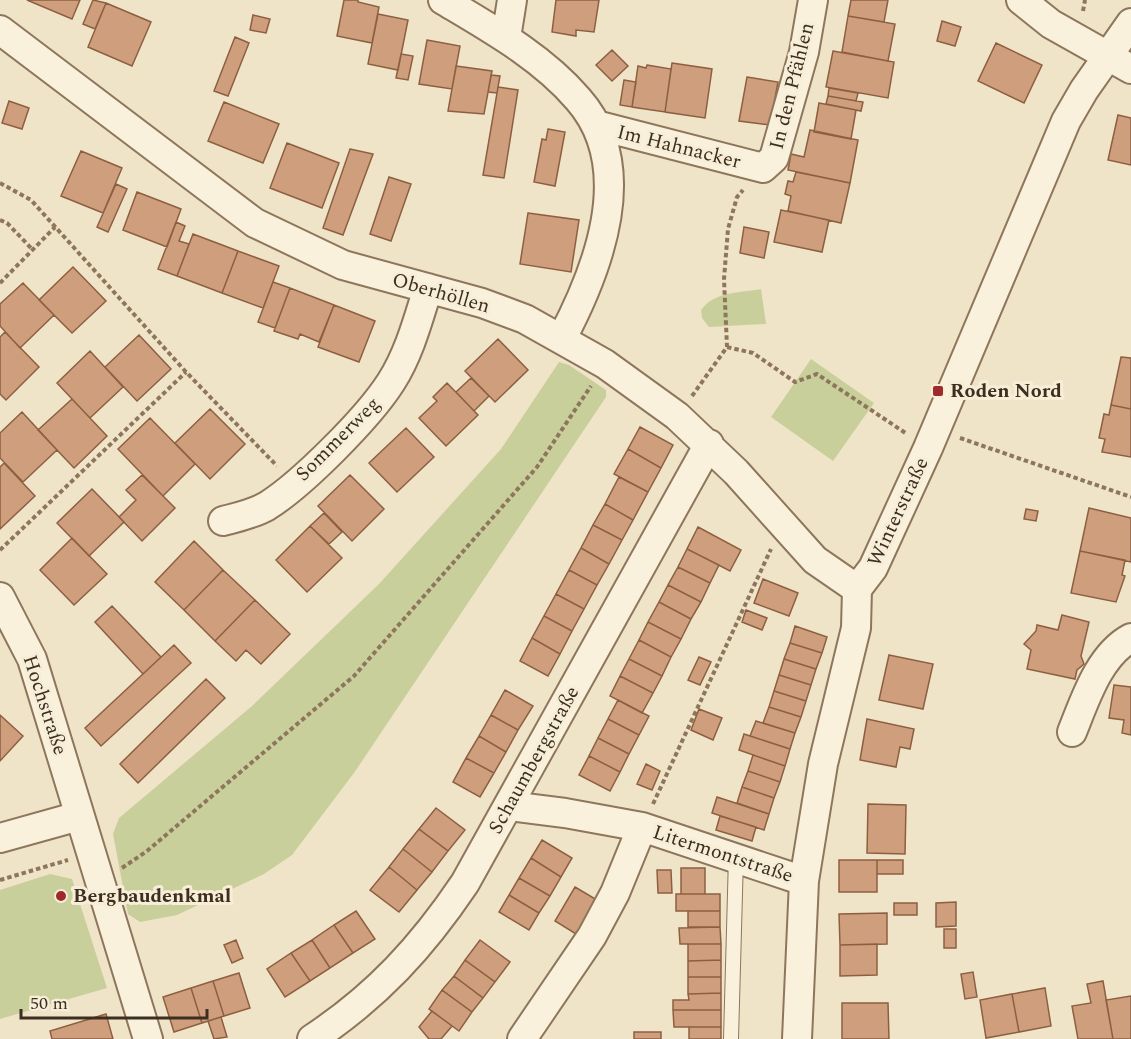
<svg xmlns="http://www.w3.org/2000/svg" width="1131" height="1039" font-family="Spectral,serif">
	<style>
		.green { fill: #c9cf9b }
		.building { fill: #cf9f7d; stroke: #8d5f41; stroke-width: 1.5 }
		.lines { fill: none; stroke-linecap: round; stroke-linejoin: round }
		.service-casing { stroke: #8d765c; stroke-width: 16 }
		.minor-casing { stroke: #8d765c; stroke-width: 32 }
		.path { stroke: #8d765c; stroke-width: 4; stroke-dasharray: 4.5 3; stroke-linecap: butt }
		.service { stroke: #faf1dc; stroke-width: 14 }
		.minor { stroke: #faf1dc; stroke-width: 28 }
		.poi-dot { fill: #9e2a2b; stroke: #f7eed8; stroke-width: 2 }
		.labels { text-anchor: middle; dominant-baseline: central; stroke-width: 6; stroke-linejoin: round; paint-order: stroke }
		.street-label { font-size: 20px; fill: #3d2e20; stroke: #f7eed8 }
		.poi-label { font-size: 20px; font-weight: bold; fill: #3d2e20; stroke: #f7eed8; text-anchor: start }
	</style>
	<rect width="100%" height="100%" fill="#f0e4c8"/>
	<path class="green" d="M761 289 766 324 709 327 702 318 701 310C715 291 740 293 761 289Z
		M811 359 874 403 833 461 771 417Z
		M559 362 569 365 606 390V397L354 773 292 855 264 874 177 915 140 922 128 914 113 834 119 818 252 706 379 584 501 449Z
		M50 874 72 879 107 988 0 1019V890Z"/>
	<path class="building" d="M27 0H80L72 19Z
		M93 0 106 3 95 29 83 24Z
		M344 0H358V2L379 7 372 43 337 36Z
		M556 0H599L594 32 576 30V36L552 32Z
		M851 0H888L884 22 848 16Z
		M106 3 151 22 132 66 88 47Z
		M378 14 408 20 398 70 368 64Z
		M253 15 270 19 266 33 250 30Z
		M848 16 895 24 888 61 842 52Z
		M942 21 961 27 955 46 937 41Z
		M235 37 249 43 228 96 214 91Z
		M427 40 460 46 452 89 419 84Z
		M996 43 1042 65 1024 103 978 81Z
		M612 50 628 66 612 81 596 65Z
		M833 51 894 62 888 98 826 87Z
		M401 54 413 56 408 80 396 78Z
		M672 63 712 69 705 118 665 112Z
		M647 65 671 69 665 112 632 107 638 66 646 68Z
		M456 66 492 71 484 114 448 111Z
		M491 75 500 76 497 93 488 92Z
		M747 77 778 82 770 125 739 121Z
		M624 80 636 82 632 107 620 105Z
		M498 87 518 90 504 178 483 175Z
		M829 88 858 93 856 101 828 96Z
		M828 96 863 102 861 111 826 104Z
		M9 101 29 108 22 129 2 123Z
		M224 102 279 124 263 163 208 141Z
		M819 103 856 110 851 139 814 132Z
		M1118 115 1131 118V165L1108 160Z
		M548 129 565 132 555 186 534 182 542 139 546 140Z
		M810 130 858 140 850 183 788 170 791 154 804 157Z
		M287 143 339 163 322 208 270 188Z
		M350 149 373 154 343 235 323 228Z
		M81 151 122 168 103 213 61 196Z
		M796 172 850 183 841 223 788 211 791 196 785 194 788 181 793 182Z
		M389 177 411 184 391 241 370 234Z
		M116 184 127 189 108 232 97 227Z
		M137 192 181 209 167 247 123 230Z
		M781 210 829 220 822 252 774 242Z
		M528 213 579 220 571 272 520 264Z
		M176 222 185 226 179 241 189 244 177 276 158 269Z
		M744 227 769 232 764 258 740 253Z
		M193 234 238 251 222 293 177 276Z
		M238 251 279 266 263 308 222 293Z
		M73 267 106 301 72 333 39 300Z
		M273 282 290 288 275 328 258 322Z
		M23 283 54 315 20 348 0 326V304Z
		M290 288 334 305 319 342 300 334 298 339 274 331Z
		M334 305 375 321 359 362 318 347Z
		M5 332 39 367 6 400 0 394V337Z
		M139 335 171 369 137 401 105 367Z
		M498 339 528 370 495 402 465 371Z
		M90 351 123 387 90 418 57 383Z
		M1121 357 1131 358V409L1111 405Z
		M471 378 489 396 474 411 456 392Z
		M447 383 478 415 446 446 419 418 437 401 433 397Z
		M72 399 107 436 74 468 38 430Z
		M1111 405 1131 409V457L1102 452 1105 439 1099 438 1104 414 1109 415Z
		M210 409 245 444 210 479 175 443Z
		M22 412 57 450 23 482 0 458V433Z
		M150 418 195 464 163 496 118 449Z
		M640 427 673 445 661 468 628 449Z
		M406 428 434 457 397 492 369 463Z
		M628 449 661 468 648 492 614 474Z
		M4 463 35 496 0 529V467Z
		M142 475 175 508 142 541 119 517 136 500 126 490Z
		M350 475 384 509 352 541 318 506Z
		M619 477 648 492 633 520 605 504Z
		M92 489 124 522 89 556 57 523Z
		M605 504 633 520 622 540 593 525Z
		M1089 508 1131 518V562L1080 551Z
		M1026 509 1038 511 1036 521 1024 519Z
		M324 513 342 532 329 544 310 526Z
		M593 525 622 540 609 564 581 548Z
		M310 526 342 558 307 592 276 560Z
		M698 527 741 550 730 571 687 549Z
		M72 538 107 574 74 605 40 570Z
		M194 541 223 570 184 610 155 582Z
		M581 548 609 564 597 585 569 570Z
		M687 549 719 565 710 583 678 567Z
		M1080 551 1125 560 1122 575 1125 576 1116 602 1071 593Z
		M678 567 710 583 701 602 668 585Z
		M223 570 255 600 215 641 184 610Z
		M569 570 597 585 584 609 556 594Z
		M763 579 798 593 789 616 754 603Z
		M668 585 701 602 691 619 659 602Z
		M556 594 584 609 572 631 544 616Z
		M255 600 290 634 261 664 246 650 236 661 215 641Z
		M659 602 691 619 681 639 648 622Z
		M112 606 161 657 143 674 95 622Z
		M746 610 767 618 762 630 742 622Z
		M1062 615 1089 622 1081 656 1084 664 1077 670 1075 679 1027 669 1031 650 1024 644 1036 631 1037 625 1058 630Z
		M544 616 572 631 560 654 532 638Z
		M648 622 681 639 671 657 639 640Z
		M795 626 827 637 822 653 790 643Z
		M532 638 560 654 548 676 520 661Z
		M639 640 671 657 662 676 629 659Z
		M790 643 822 653 816 669 784 659Z
		M174 645 191 663 101 746 85 728Z
		M889 655 933 664 923 709 879 700Z
		M699 657 711 662 700 685 688 680Z
		M629 659 662 676 653 693 620 676Z
		M784 659 816 669 811 685 779 675Z
		M779 675 811 685 806 701 774 691Z
		M620 676 653 693 642 713 610 696Z
		M206 679 225 698 138 783 120 764Z
		M1114 685 1131 687V735L1122 733 1124 720 1109 718Z
		M505 690 533 706 518 730 491 715Z
		M774 691 806 701 801 717 769 707Z
		M618 700 649 716 639 735 608 719Z
		M769 707 801 717 795 733 763 723Z
		M699 709 722 718 713 740 691 730Z
		M0 715 23 736 0 761Z
		M491 715 518 730 506 752 479 736Z
		M608 719 639 735 629 754 598 738Z
		M867 719 914 729 910 749 900 747 896 767 860 760Z
		M756 721 795 733 790 749 750 736Z
		M744 734 790 749 785 766 739 750Z
		M479 736 506 752 494 773 466 758Z
		M598 738 629 754 620 772 589 756Z
		M753 755 785 766 780 782 748 771Z
		M589 756 620 772 610 791 579 775Z
		M466 758 494 773 480 797 453 782Z
		M646 764 660 771 652 790 637 784Z
		M748 771 780 782 774 798 742 787Z
		M742 787 774 798 769 814 737 803Z
		M717 797 769 814 764 830 712 813Z
		M868 804 906 805 905 854 867 853Z
		M436 808 465 830 448 851 419 829Z
		M720 816 756 827 752 841 716 830Z
		M419 829 448 851 432 872 403 849Z
		M542 840 572 858 561 877 531 858Z
		M403 849 432 872 417 890 389 867Z
		M531 858 561 877 550 896 519 878Z
		M839 860H877V892H839Z
		M877 860H903V874H877Z
		M389 867 417 890 399 912 370 890Z
		M681 868H705V894H681Z
		M657 870H671L672 893H658Z
		M519 878 550 896 539 913 509 895Z
		M575 887 597 900 576 934 555 921Z
		M676 894H720V911H676Z
		M509 895 539 913 529 930 499 912Z
		M956 902V926L936 927V903Z
		M894 903H917V915H894Z
		M356 911 375 939 353 953 334 925Z
		M688 911H720V927H688Z
		M887 913V944L840 945 839 914Z
		M334 925 353 953 330 968 312 940Z
		M720 927 721 944H680L679 928Z
		M944 929H956V948H944Z
		M236 940 243 958 232 963 224 945Z
		M312 940 330 968 310 981 291 953Z
		M480 940 510 962 495 982 465 960Z
		M688 944H721V960L688 961Z
		M877 944V975L840 976V945Z
		M291 953 310 981 285 997 267 969Z
		M465 960 495 982 483 998 454 976Z
		M721 960V977H688V961Z
		M973 972 977 997 965 999 961 974Z
		M239 973 250 1008 224 1016 213 981Z
		M454 976 483 998 472 1012 442 990Z
		M688 977H721V993L688 994Z
		M213 981 224 1016 202 1023 191 988Z
		M1103 981 1113 1039H1078L1072 1006 1091 1003 1087 984Z
		M191 988 202 1023 174 1032 163 997Z
		M1045 988 1051 1026 1019 1032 1012 994Z
		M442 990 472 1012 459 1031 429 1009Z
		M721 993V1010H673V1000H689L688 994Z
		M1012 994 1019 1032 986 1038 980 1000Z
		M1131 996V1039H1113L1106 1000Z
		M842 1003H888L889 1039H842Z
		M673 1010H721V1027H674Z
		M432 1011 452 1026 441 1039H429L419 1027Z
		M106 1014 113 1039H52L50 1031Z
		M221 1017 227 1037 214 1039 208 1021Z
		M689 1027H721V1039H689Z
		M634 1032H661V1039H634Z"/>
	<g class="lines">
		<defs>
			<path id="service" d="M731 1039 736 857"/>
			<path id="minor" d="M443 0C490 28 542 57 578 99 638 167 598 270 562 338
				M1021 0 1051 24 1131 69
				M0 30 255 223 343 265 482 303 525 319 605 364 677 416 736 472 815 560 857 589
				M506 38 512 0
				M596 125 763 168 774 158 804 52 813 0
				M223 521C238 517 253 514 267 506 302 484 368 418 391 382 409 354 418 320 428 288
				M0 597 32 659 148 1039
				M1072 732C1085 700 1099 655 1131 638
				M509 806 565 813 642 827 804 881
				M0 838 79 816
				M312 1039C377 996 422 947 465 883L709 444
				M522 1039 592 936 615 893 642 827
				M797 1039 804 881 823 764 856 628 857 589 873 568 928 448 1066 121 1084 90 1131 23"/>
		</defs>
		<use href="#service" class="service-casing"/>
		<use href="#minor" class="minor-casing"/>
		<path class="path" d="M1083 11 1085 0
			M0 183 31 200 186 372 277 466
			M0 220 7 223 33 250
			M0 283 55 227
			M727 347 753 353 795 382 817 374 907 434
			M692 396 727 347 724 279 728 229 737 197 743 190
			M960 438 1131 497
			M0 550 186 372
			M653 804 771 549
			M122 868 147 851 354 676 537 467 591 386
			M0 880 68 860"/>
		<use href="#service" class="service"/>
		<use href="#minor" class="minor"/>
	</g>
	<g class="poi-dot">
		<rect x="932" y="385" width="12" height="12" rx="3"/>
		<circle cx="61" cy="896" r="6"/>
	</g>
	<g class="labels">
		<g class="street-label">
			<text transform="translate(792 86) rotate(-76)">In den Pfählen</text>
			<text transform="translate(679 147) rotate(14)">Im Hahnacker</text>
			<text transform="translate(441 293) rotate(16)">Oberhöllen</text>
			<text transform="translate(338 439) rotate(-45)">Sommerweg</text>
			<text transform="translate(898 512) rotate(-65)">Winterstraße</text>
			<text transform="translate(45 705) rotate(72)">Hochstraße</text>
			<text transform="translate(534 760) rotate(-61)">Schaumbergstraße</text>
			<text transform="translate(723 854) rotate(18)">Litermontstraße</text>
		</g>
		<g class="poi-label">
			<text x="950" y="391">Roden Nord</text>
			<text x="73" y="896">Bergbaudenkmal</text>
		</g>
	</g>
	<path d="M21 1009v9h186v-9" fill="none" stroke="#3d2e20" stroke-width="3"/>
	<text x="30" y="1009" font-size="18" fill="#3d2e20" stroke="#f7eed8" stroke-width="4.5" paint-order="stroke">50 m</text>
</svg>
